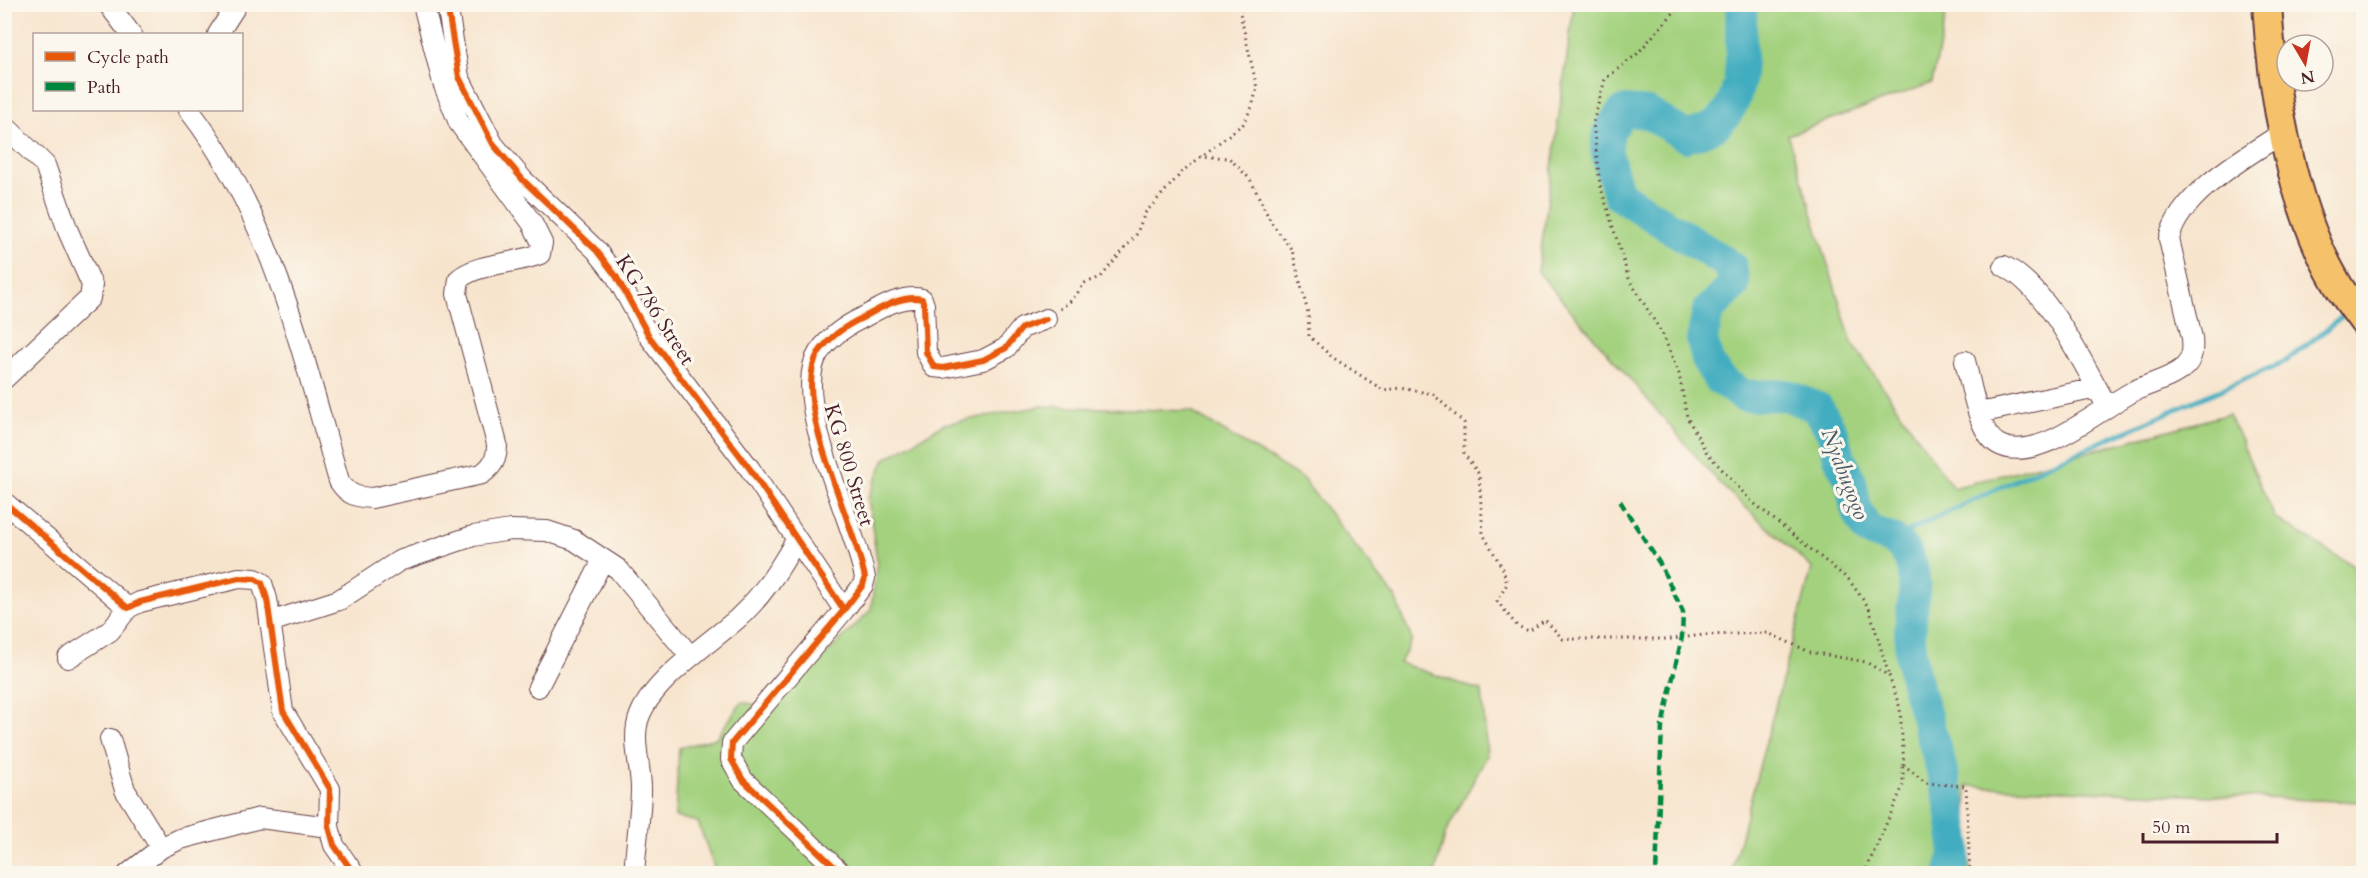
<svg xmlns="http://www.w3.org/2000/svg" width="2368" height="878" font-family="Cardo,serif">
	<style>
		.green { fill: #a3d17e; stroke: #767854; stroke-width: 1.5 }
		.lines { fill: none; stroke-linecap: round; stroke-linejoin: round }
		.stream { stroke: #42adc0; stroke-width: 5 }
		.river { stroke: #42adc0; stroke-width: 32 }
		.minor-casing { stroke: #643d43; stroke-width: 22 }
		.highway-casing { stroke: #643d43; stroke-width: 32 }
		.path { stroke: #643d43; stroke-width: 3; stroke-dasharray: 1.5 4.5; stroke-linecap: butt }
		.minor { stroke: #fff; stroke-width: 20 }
		.highway { stroke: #f5c16b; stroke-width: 28 }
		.quiet { stroke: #00873e; stroke-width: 4.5; stroke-dasharray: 9 4.5; stroke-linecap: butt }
		.cycleway-casing { stroke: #fbf7ec; stroke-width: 10 }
		.cycleway { stroke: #e8590c; stroke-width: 6 }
		.labels { text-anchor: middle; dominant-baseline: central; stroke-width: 6; stroke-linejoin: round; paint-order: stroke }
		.street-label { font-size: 21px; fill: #4a1f2b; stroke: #fbf7ec }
		.water-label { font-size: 22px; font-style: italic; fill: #475867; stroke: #fbf7ec }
	</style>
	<rect width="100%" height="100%" fill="#fbf7ec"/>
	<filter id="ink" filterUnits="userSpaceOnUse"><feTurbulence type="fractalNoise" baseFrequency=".0167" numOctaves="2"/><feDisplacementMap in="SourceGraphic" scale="12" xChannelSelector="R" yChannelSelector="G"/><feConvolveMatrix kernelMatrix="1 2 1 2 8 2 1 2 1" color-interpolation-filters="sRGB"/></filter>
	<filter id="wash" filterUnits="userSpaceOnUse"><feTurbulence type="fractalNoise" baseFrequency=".008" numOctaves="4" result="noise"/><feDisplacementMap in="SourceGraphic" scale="24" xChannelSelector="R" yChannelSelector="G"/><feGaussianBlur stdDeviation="1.35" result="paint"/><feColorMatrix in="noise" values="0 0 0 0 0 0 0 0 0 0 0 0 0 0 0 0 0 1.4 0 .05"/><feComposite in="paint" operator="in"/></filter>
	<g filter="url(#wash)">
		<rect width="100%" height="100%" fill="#f7e4cd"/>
		<path class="green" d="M1574 5H1948L1932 83 1788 135 1852 343 1953 488 2229 414 2275 518 2363 572V802L1966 786 1970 873H1731L1812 568 1720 484 1538 272Z
			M1042 406 1190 411 1302 478 1395 597 1412 640 1400 663 1482 691 1487 756 1446 832 1435 873 848 874V863L812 873H716L698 822 675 817 679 748 716 738 742 702 772 708 871 610 877 561 868 498 885 459 944 424Z"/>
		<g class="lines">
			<path class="stream" d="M1894 538 2039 469 2286 361 2346 314"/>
			<path class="river" d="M1742 4C1738 43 1751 94 1717 124 1710 130 1696 133 1687 137L1648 113 1623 111 1609 131 1606 150 1619 195 1731 266 1734 285 1708 311 1702 340 1708 362 1719 379 1744 396 1786 395 1818 408 1833 434 1838 455 1851 481 1856 509 1868 531C1888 537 1901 540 1910 561 1918 580 1913 600 1911 620 1909 640 1910 659 1915 678 1926 725 1969 830 1950 874"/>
		</g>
	</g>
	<g filter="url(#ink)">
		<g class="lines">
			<defs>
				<path id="minor" d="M108 4 131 34
					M447 4 459 77 493 144 523 180 596 250 616 276 649 336 750 469 844 610
					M218 34 237 4
					M189 110C272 217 302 353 339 481 348 495 356 497 372 498L482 474C494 465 497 458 497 444L457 294 459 279C477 263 516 264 540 254L542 243 532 223 459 123 443 83 423 4
					M4 125 45 165 68 231 92 285 90 298 4 379
					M2004 266C2048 288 2083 364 2107 406
					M1965 361C1971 383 1978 433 1998 444 2036 466 2102 407 2134 391 2150 383 2171 379 2184 367 2193 359 2193 349 2192 338L2169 239C2180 193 2246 157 2284 132
					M1979 413 2097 388
					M4 502 128 608 140 602 239 578 255 579 262 583 267 599 283 711 330 789 329 827 334 845 354 874
					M270 622 339 600 399 561 473 536 511 530 547 531 574 540 618 569 690 656
					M68 658 110 631 128 608
					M538 687 603 560
					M110 739 125 790 161 848
					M128 874 161 848 180 839 260 818 329 827
					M634 874C636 846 640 819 641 792 642 767 630 739 640 715 654 680 708 644 736 620 762 597 780 569 796 540
					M842 874 743 780 731 759 732 743 844 610 863 585 865 578C856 525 788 398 819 352 830 337 845 326 862 318 879 309 902 294 922 299L924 305 926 352 934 367 943 368 983 360 1006 348 1022 328 1046 319"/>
				<path id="highway" d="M2267 4C2272 91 2291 204 2335 280 2343 295 2354 308 2364 322"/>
			</defs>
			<use href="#minor" class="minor-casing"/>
			<use href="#highway" class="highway-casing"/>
			<path class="path" d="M1681 4 1637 54 1605 79 1593 123 1600 185 1629 279 1663 335 1679 374 1687 417 1707 453 1750 500 1849 580 1869 608 1889 676
				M1200 156 1229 158 1250 179 1271 222 1292 250 1308 313 1309 336 1332 357 1383 390 1401 388 1433 394 1464 423V454L1479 474 1483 534 1503 569 1507 584 1497 601 1517 626 1529 631 1545 620 1563 639H1671L1704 635 1768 633 1810 652 1866 662 1889 676 1900 708 1904 765 1926 783 1966 786 1970 874
				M1060 309 1072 300 1085 283 1101 277 1136 235 1145 213 1184 170 1243 124 1252 107 1257 88 1240 13 1245 4
				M1864 874 1903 786V765"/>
			<use href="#minor" class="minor"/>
			<use href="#highway" class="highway"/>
			<path class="quiet" d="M1620 501 1660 564 1683 612 1682 637 1662 726 1656 874"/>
			<defs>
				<path id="cycleway" d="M447 4 459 77 493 144 523 180 596 250 616 276 649 336 750 469 844 610
					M4 502 128 608 140 602 239 578 255 579 262 583 267 599 283 711 330 789 329 827 334 845 354 874
					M842 874 743 780 731 759 732 743 844 610 863 585 865 578C856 525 788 398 819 352 830 337 845 326 862 318 879 309 902 294 922 299L924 305 926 352 934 367 943 368 983 360 1006 348 1022 328 1046 319"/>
			</defs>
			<use href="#cycleway" class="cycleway-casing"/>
			<use href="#cycleway" class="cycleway"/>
		</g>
	</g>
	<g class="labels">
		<g class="street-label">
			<text transform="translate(655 310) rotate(57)">KG 786 Street</text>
			<text transform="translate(849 465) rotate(73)">KG 800 Street</text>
		</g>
		<g class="water-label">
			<text transform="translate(1845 474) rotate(69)">Nyabugogo</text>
		</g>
	</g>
	<rect width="2368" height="878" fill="none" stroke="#fbf7ec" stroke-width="24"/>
	<rect x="33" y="33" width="210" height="78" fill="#fbf7ec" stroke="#b4a19f" stroke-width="1.5"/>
	<rect x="45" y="52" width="30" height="9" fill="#e8590c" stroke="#b4a19f" stroke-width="1.5"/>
	<text x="87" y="63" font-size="18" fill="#4a1f2b">Cycle path</text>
	<rect x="45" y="82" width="30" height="9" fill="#00873e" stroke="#b4a19f" stroke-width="1.5"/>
	<text x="87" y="93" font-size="18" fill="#4a1f2b">Path</text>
	<g transform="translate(2305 63) rotate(170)"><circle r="28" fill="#fbf7ec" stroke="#b4a19f" stroke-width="1.5"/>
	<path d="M0-4.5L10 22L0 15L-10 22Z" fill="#c8321e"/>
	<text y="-9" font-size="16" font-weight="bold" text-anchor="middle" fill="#4a1f2b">N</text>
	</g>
	<path d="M2143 833v9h134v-9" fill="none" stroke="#4a1f2b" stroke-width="3"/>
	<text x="2152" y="833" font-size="18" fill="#4a1f2b" stroke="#fbf7ec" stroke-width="4.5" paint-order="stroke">50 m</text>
</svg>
